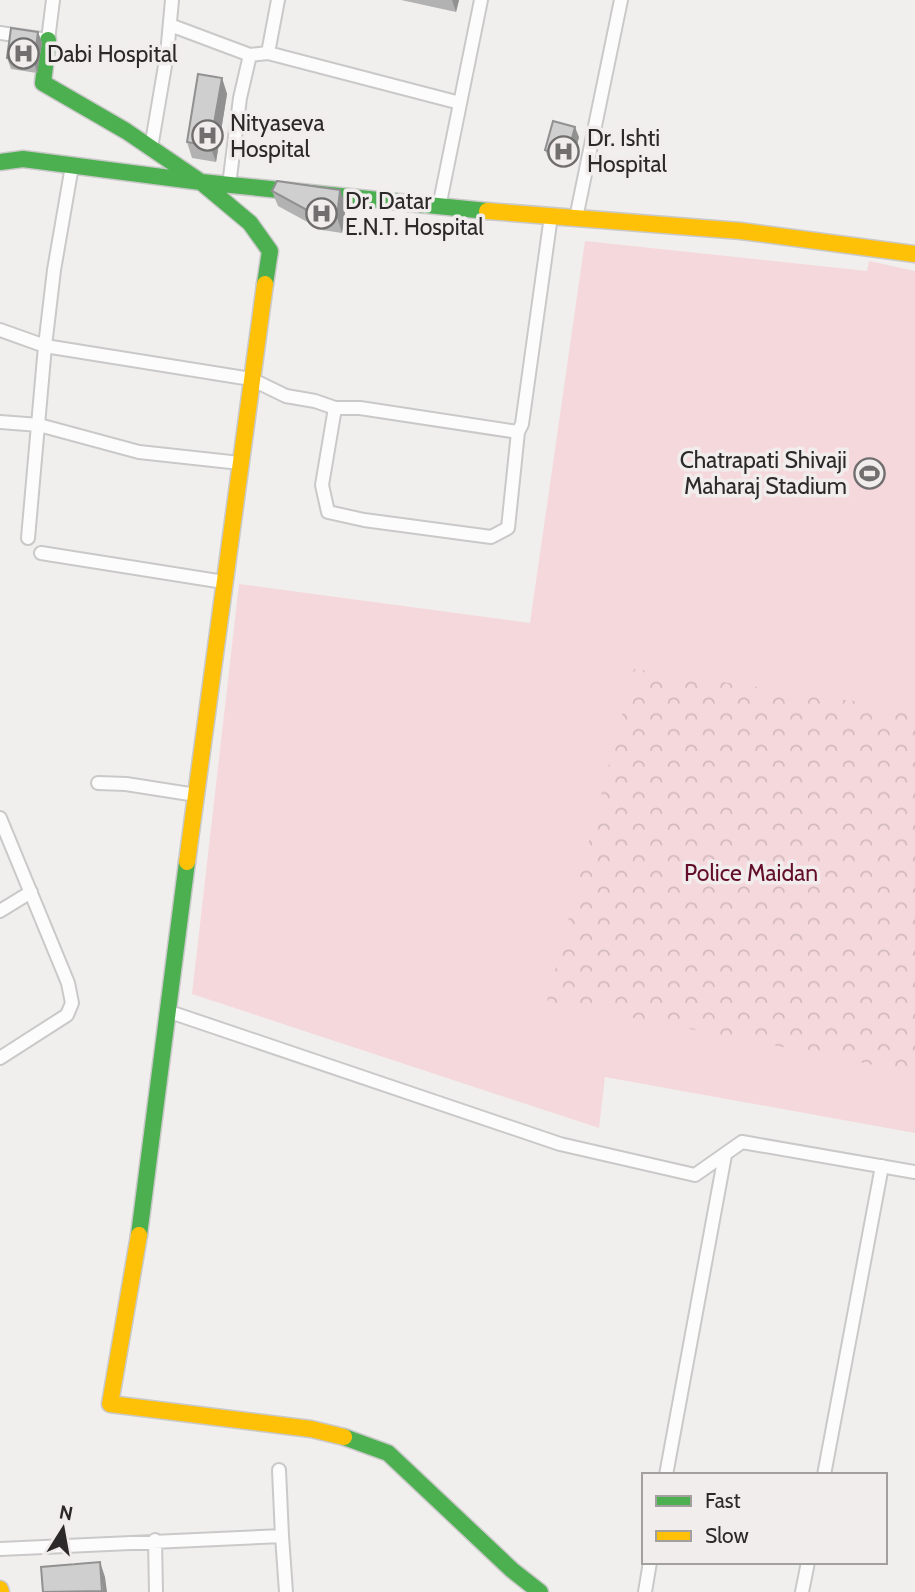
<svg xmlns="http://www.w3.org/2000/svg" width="915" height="1592" font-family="Cabin,sans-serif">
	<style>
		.grass { fill: #f5d8dc }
		.forest { fill: url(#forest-crowns) }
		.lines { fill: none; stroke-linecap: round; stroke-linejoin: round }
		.street-casing { stroke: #cac9c9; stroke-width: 16 }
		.fast-casing { stroke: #cac9c9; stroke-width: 19 }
		.slow-casing { stroke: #cac9c9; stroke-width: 19 }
		.street { stroke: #fdfcfc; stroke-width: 12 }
		.fast { stroke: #4caf50; stroke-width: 16 }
		.slow { stroke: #ffc107; stroke-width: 16 }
		.wall { fill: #b2b2b2 }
		.shaded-wall { fill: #919191 }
		.building { fill: #cfcfcf; stroke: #919191; stroke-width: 2 }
		.labels { text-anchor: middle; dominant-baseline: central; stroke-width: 7; stroke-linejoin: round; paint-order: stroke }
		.poi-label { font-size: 23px; fill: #2b292a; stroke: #f2eded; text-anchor: start }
		.park-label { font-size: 23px; fill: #630f2c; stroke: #f2eded }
	</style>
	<defs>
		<pattern id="forest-crowns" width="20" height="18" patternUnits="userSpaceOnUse" patternTransform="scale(1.75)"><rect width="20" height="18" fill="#f5d8dc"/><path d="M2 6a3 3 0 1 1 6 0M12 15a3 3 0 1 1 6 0" fill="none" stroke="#d2b9bd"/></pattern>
	</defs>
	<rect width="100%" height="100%" fill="#f1eeee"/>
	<path class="grass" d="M585 241 867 271 869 261 915 271V1133L605 1077 599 1128 192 994 239 584 530 623Z"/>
	<path class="forest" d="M634 669 915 710V1073L547 1001Z"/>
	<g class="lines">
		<defs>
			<path id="street" d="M170 25 250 55
				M0 33 48 40 53 0
				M268 53 460 103
				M151 148 167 54 172 0
				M229 185 240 98 250 55 268 53 278 0
				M439 207 481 0
				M576 218 621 0
				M0 330 45 346 251 379 286 396 315 401 335 408H360L518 432
				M335 408 322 485 328 512 364 520 491 537 508 528 518 432 522 424 551 216
				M0 422 39 425 139 452 240 463
				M28 538 45 346 54 270 72 166
				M41 553 224 582
				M98 783 126 784 196 795
				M0 818 68 983 72 1003 67 1015 0 1058
				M0 911 31 892
				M167 1011 560 1144 695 1175 742 1142 915 1172
				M279 1470 282 1536
				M666 1475 725 1155
				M824 1475 882 1166
				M155 1540 156 1592
				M0 1549 282 1536 286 1592
				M645 1592 650 1562
				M802 1592 808 1562"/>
			<path id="fast" d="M48 40 43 83 126 131 201 182 250 223 270 251 265 284
				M0 162 23 159 201 182 487 211
				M139 1235 187 862
				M344 1437 388 1453 512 1570 540 1592"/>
			<path id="slow" d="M487 211 741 231 915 254
				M187 862 265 284
				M139 1235 110 1404 311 1429 344 1437
				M0 1589 1 1592"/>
		</defs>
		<use href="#street" class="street-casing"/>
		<use href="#fast" class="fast-casing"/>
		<use href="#slow" class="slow-casing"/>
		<use href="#street" class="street"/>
		<use href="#fast" class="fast"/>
		<use href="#slow" class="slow"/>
	</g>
	<path class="wall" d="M401 0H459L456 12Z
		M38 32 42 43 37 73 11 69 7 58Z
		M222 78 227 94 216 162 192 158 187 142Z
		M579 137 571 166 549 160 545 150Z
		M272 191 346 205 342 233 322 230 278 206Z"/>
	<path class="shaded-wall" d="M452 0H459L456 12Z
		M38 32 42 43 37 73 34 62Z
		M222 78 227 94 216 162 210 146Z
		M575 127 579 137 571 166 567 156Z
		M340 190 346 205 342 233 337 217Z
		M100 1562 105 1577 107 1592H103Z"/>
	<path class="building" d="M11 28 38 32 34 62 7 58Z
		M198 74 222 78 210 146 187 142Z
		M553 121 575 127 567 156 545 150Z
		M277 181 340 190 337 217 316 215 272 191Z
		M100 1562 102 1591 43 1592 41 1567Z"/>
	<defs>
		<symbol id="hospital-ring" viewBox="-11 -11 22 22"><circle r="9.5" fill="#f2eded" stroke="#706e6f" stroke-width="1.5"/><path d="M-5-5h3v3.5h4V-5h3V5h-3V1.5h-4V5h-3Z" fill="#706e6f"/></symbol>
		<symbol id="stadium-ring" viewBox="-11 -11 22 22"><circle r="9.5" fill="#f2eded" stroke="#706e6f" stroke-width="1.5"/><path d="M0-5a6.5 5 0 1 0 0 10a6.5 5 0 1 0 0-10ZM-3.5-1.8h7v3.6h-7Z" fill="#706e6f"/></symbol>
	</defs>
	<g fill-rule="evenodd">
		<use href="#hospital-ring" x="6" y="36" width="35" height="35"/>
		<use href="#hospital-ring" x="190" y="118" width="35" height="35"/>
		<use href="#hospital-ring" x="546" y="134" width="35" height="35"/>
		<use href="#hospital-ring" x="304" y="196" width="35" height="35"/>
		<use href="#stadium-ring" x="852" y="456" width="35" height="35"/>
	</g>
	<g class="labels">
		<g class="poi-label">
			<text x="47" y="54">Dabi Hospital</text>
			<text x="230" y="123">Nityaseva<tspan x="230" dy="26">Hospital</tspan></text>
			<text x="587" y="138">Dr. Ishti<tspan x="587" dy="26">Hospital</tspan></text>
			<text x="345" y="201">Dr. Datar<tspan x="345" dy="26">E.N.T. Hospital</tspan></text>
			<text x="847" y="460" text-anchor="end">Chatrapati Shivaji<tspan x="847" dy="26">Maharaj Stadium</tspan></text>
		</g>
		<g class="park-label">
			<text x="751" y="873">Police Maidan</text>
		</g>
	</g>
	<rect x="642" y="1473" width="245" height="91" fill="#f2eded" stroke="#a29f9f" stroke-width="2"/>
	<rect x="656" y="1496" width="35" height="10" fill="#4caf50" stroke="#a29f9f" stroke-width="2"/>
	<text x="705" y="1508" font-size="21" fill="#2b292a">Fast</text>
	<rect x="656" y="1531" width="35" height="10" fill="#ffc107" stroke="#a29f9f" stroke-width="2"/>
	<text x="705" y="1543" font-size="21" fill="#2b292a">Slow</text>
	<g transform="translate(63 1529) rotate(11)" stroke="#f2eded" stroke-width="5" paint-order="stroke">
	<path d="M0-5L12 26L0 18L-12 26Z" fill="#2b292a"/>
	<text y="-10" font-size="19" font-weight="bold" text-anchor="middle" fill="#2b292a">N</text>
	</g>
</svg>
